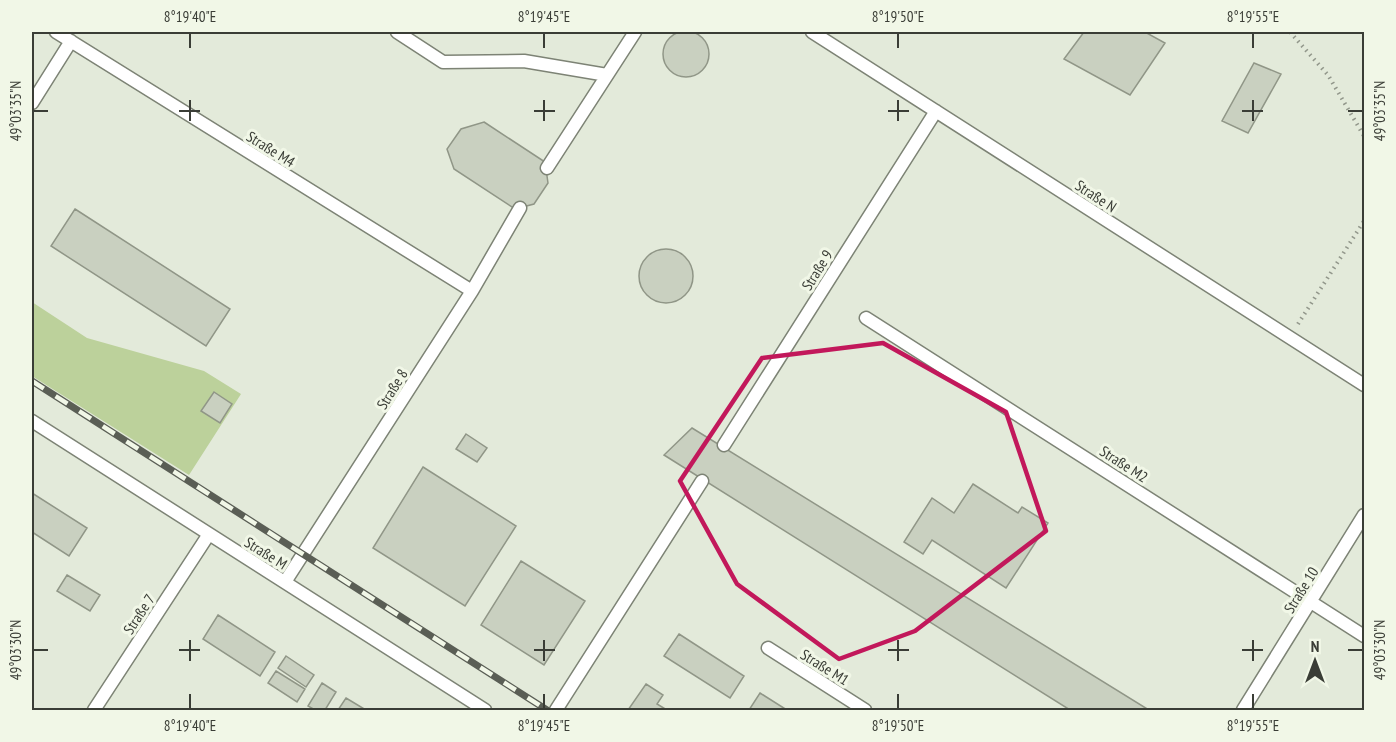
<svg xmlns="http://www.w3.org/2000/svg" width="1396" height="742" font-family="'PT Sans Narrow',sans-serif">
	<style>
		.green { fill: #bcd19b }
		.building { fill: #c9d0c0; stroke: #909687; stroke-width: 1.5 }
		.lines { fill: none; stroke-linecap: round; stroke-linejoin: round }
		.lane-casing { stroke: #7d8375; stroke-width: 15 }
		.path { stroke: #92978b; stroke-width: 4; stroke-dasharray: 1.5 4.5; stroke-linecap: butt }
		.lane { stroke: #fff; stroke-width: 12 }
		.rail-casing { stroke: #5a5e55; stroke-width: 7 }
		.rail { stroke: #f1f7e7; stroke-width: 4.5; stroke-dasharray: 14; stroke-linecap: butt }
		.marked { fill: none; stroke: #c2185b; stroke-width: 4.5; stroke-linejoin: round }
		.ticks { fill: none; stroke: #3a3d36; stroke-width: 2 }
		.labels { text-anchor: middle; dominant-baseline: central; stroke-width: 6; stroke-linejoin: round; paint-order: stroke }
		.street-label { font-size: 15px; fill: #3a3d36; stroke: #f1f7e7 }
		.neatline { fill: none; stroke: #3a3d36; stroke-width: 2 }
		.ticks-label { font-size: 15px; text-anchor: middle; fill: #3a3d36 }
	</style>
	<rect width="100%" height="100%" fill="#e3eada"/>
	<path class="green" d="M32 302 87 338 204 371 241 394 189 475 32 376Z"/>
	<path class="building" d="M663 54a23 23 0 1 1 46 0a23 23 0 1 1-46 0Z
		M1084 32H1145L1165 43 1130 95 1064 59Z
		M1254 63 1281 74 1248 133 1222 121Z
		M484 122 545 162 548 183 534 204 515 209 454 169 447 149 461 129Z
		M75 209 230 309 206 346 51 246Z
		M639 276a27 27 0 1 1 54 0a27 27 0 1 1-54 0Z
		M214 392 232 404 220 423 201 411Z
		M692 428 1149 710H1070L664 455Z
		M466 434 487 448 477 462 456 449Z
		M423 467 516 526 465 606 373 548Z
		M973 484 1018 513 1022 507 1048 523 1006 588 932 540 923 554 904 542 932 498 954 513Z
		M32 493 87 528 69 556 32 532Z
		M521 561 585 601 544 665 481 625Z
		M67 575 100 595 90 611 57 591Z
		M218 615 275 652 260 676 203 639Z
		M679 634 744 676 730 698 664 656Z
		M286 656 314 675 306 687 278 668Z
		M276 671 305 689 297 702 268 683Z
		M322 683 336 692 325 710H315L308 706Z
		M646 684 663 695 657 704 667 710H628Z
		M760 693 787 710H749Z
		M346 698 366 710H338Z"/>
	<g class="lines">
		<defs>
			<path id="lane" d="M56 32 472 291
				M397 32 443 62 524 61 607 75
				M812 32 1364 385
				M32 103 71 41
				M547 168 635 32
				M866 318 1364 636
				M32 421 485 710
				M724 445 936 111
				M285 582 472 291 520 208
				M768 648 865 710
				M94 710 209 534
				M556 710 702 481
				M1243 710 1364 515"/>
		</defs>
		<use href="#lane" class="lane-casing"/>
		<path class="path" d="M1290 32 1328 75 1364 136
			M1298 324 1364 221"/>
		<use href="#lane" class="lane"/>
		<defs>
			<path id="rail" d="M32 381 547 710"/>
		</defs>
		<use href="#rail" class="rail-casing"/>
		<use href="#rail" class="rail"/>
	</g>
	<path class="marked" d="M883 343 1006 412 1046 531 915 631 839 659 737 584 680 481 762 358Z"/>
	<path class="ticks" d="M190 33V48M544 33V48M898 33V48M1253 33V48M190 100V121M544 100V121M898 100V121M1253 100V121M33 111H48M179 111H200M534 111H555M888 111H909M1242 111H1263M1348 111H1363M190 640V661M544 640V661M898 640V661M1253 640V661M33 650H48M179 650H200M534 650H555M888 650H909M1242 650H1263M1348 650H1363M190 694V709M544 694V709M898 694V709M1253 694V709"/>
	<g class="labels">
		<g class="street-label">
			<text transform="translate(271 149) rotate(32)">Straße M4</text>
			<text transform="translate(1096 196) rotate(33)">Straße N</text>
			<text transform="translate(817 270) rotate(-58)">Straße 9</text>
			<text transform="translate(392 389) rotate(-58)">Straße 8</text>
			<text transform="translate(1124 464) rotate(33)">Straße M2</text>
			<text transform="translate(266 553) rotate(32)">Straße M</text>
			<text transform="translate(1301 590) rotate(-58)">Straße 10</text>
			<text transform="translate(139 614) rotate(-57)">Straße 7</text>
			<text transform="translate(825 667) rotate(32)">Straße M1</text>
		</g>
	</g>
	<rect width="1396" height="742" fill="none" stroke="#f1f7e7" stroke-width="66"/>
	<g transform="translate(1315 661)" stroke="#f1f7e7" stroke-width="4.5" paint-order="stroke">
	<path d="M0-4.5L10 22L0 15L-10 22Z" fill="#3a3d36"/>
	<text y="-9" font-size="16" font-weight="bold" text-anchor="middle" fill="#3a3d36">N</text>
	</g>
	<rect x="33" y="33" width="1330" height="676" class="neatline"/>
	<g class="ticks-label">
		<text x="190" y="22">8°19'40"E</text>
		<text x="544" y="22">8°19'45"E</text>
		<text x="898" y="22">8°19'50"E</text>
		<text x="1253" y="22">8°19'55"E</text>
		<text transform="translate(16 111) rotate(-90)" y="5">49°03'35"N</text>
		<text transform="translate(1380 111) rotate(-90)" y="5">49°03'35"N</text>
		<text transform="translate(16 650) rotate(-90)" y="5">49°03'30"N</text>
		<text transform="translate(1380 650) rotate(-90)" y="5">49°03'30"N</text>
		<text x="190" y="731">8°19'40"E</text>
		<text x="544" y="731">8°19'45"E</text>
		<text x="898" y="731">8°19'50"E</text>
		<text x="1253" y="731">8°19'55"E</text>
	</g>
</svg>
